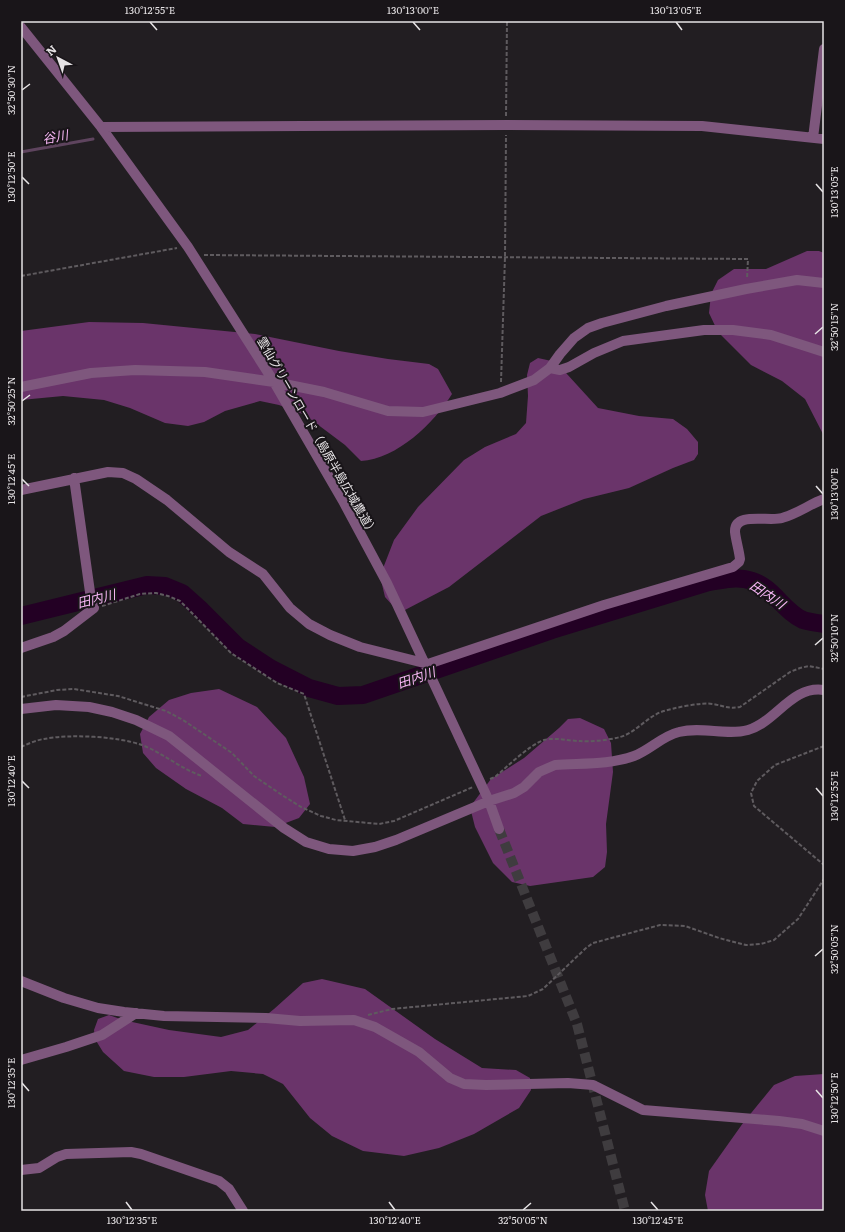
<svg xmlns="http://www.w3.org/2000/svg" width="845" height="1232" font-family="Literata,'Noto Sans JP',serif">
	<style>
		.forest { fill: #6a346a }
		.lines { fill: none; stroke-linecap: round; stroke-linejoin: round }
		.stream { stroke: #5e445e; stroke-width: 3 }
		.river { stroke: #230024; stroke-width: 18 }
		.minor-tunnel { stroke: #3f3c3f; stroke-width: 10; stroke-dasharray: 10 5; stroke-linecap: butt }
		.path { stroke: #5f5b5f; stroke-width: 2; stroke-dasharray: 4 2; stroke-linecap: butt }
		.minor { stroke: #7e577d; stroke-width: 10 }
		.ticks { fill: none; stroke: #e6e3e5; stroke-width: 1.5 }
		.labels { text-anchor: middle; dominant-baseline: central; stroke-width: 4; stroke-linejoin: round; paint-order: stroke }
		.street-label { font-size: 12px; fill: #e6e3e5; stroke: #191519 }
		.water-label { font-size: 13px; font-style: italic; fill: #f8b7f6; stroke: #191519 }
		.neatline { fill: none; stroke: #e6e3e5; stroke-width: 1.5 }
		.ticks-label { font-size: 10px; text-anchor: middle; fill: #e6e3e5 }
	</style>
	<rect width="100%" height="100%" fill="#221e22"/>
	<path class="forest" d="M807 251H819L824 253V436L805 399 782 381 751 365 718 332 709 313 711 294 718 280 734 269H766Z
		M89 322 143 323 255 334 339 351 388 359 429 364 438 369 452 394C434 423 397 459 361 461L345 445 305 415 279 405 260 401 225 411 204 422 188 426 165 423 130 408 104 400 63 396 21 400V331Z
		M538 358 556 362 598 408 639 416 673 419 687 429 698 442V454L694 460 673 468 629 488 584 499 541 516 449 587 403 611 394 607 385 597 380 576 394 540 418 507 464 460 485 447 516 434 526 423 528 396 527 375 530 363Z
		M219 689 257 707 286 738 304 777 310 804 299 818 275 827 243 824 222 808 186 789 156 768 143 753 140 734 149 717 169 700 191 693Z
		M580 718 604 729 611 743 613 772 606 824 607 852 605 867 593 877 530 886 512 882 493 863 475 827 470 807 491 779 524 758 559 728 568 719Z
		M322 979 365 989 435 1039 482 1068 516 1070 530 1078 531 1090 519 1108 474 1134 439 1148 404 1156 363 1151 332 1136 310 1118 283 1084 263 1074 231 1071 184 1077H154L124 1071 103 1052 95 1039 94 1030 98 1019 109 1015 123 1020 169 1030 221 1037 248 1030 274 1009 303 983Z
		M824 1074V1211H708L705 1195 709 1171 743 1123 774 1085 795 1076Z"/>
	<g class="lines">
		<path class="stream" d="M21 152 93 139"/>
		<path class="river" d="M21 616 147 585 165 586 182 593 201 610 238 647 270 668 309 688 338 696 363 695 552 630 709 582C724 580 738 576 752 581 773 587 783 611 803 620 809 622 817 623 824 624"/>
		<path class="minor-tunnel" d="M499 829 577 1024 625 1211"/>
		<path class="path" d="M506 116 507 21
			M204 255 748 259 747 279
			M21 276 177 248
			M501 382 505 257 506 135
			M102 606 140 594 156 593 168 596 180 601 190 611 231 653 277 683 304 694 345 820
			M21 697 57 690 74 689 118 696 166 711 183 720 232 753 254 776 282 795 301 807 321 816 336 820 379 824 394 821 473 787
			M824 746 775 765 757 781 751 793 754 806 824 865
			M21 747C28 744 36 740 44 739 70 734 116 736 142 745 163 753 181 769 202 776
			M490 779 495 777C507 767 529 745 544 740 555 737 568 741 580 741 591 742 609 740 620 737 635 733 646 718 661 712 672 708 702 702 713 704 724 706 728 709 740 707L790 672 800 668 809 666 824 669
			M368 1015 392 1009 528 996 543 989 586 948 593 943 660 925 685 926 719 938 746 945 761 944 774 940 798 919 824 879"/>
		<path class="minor" d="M21 27 101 127 188 247 274 382 343 501 387 583 489 801 499 829
			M101 127 506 125 702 126 824 139
			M813 138 824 49
			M550 368 560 370 569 367 594 353 623 341 704 330H733L771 335 824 352
			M21 387 91 373 135 370 205 372 274 382 324 392 388 411 423 412 500 393 534 380 550 368 560 354 574 338 588 328 602 323 666 306 746 289 797 280 824 283
			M21 490 108 472 123 473 136 479 167 500 229 552 263 574 290 608 309 624 330 635 360 647 428 664 604 605 733 567 739 562 740 559C739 550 736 541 735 532 734 511 769 522 782 518 797 514 810 504 824 499
			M21 648 53 637 64 631 94 608 90 592 74 478
			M21 709 56 705 89 707 112 712 136 720 169 736 284 828 306 842 329 849 353 851 375 847 396 840 489 801 514 793 524 787 539 772 555 765C581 763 609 765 634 756 650 750 662 736 679 732 702 726 726 736 748 730 776 722 792 685 824 690
			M21 981 64 998 98 1008 124 1012 164 1016 266 1018 300 1021 354 1020 375 1027 419 1052 450 1078 464 1084 486 1085 568 1083 593 1085 643 1110 779 1121 802 1124 824 1131
			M21 1060 66 1047 102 1035 136 1013
			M21 1170 39 1168 57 1157 66 1154 131 1152 141 1154 219 1181 229 1189 243 1211"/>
	</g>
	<path class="ticks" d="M150 22 157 30M413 22 420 30M676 22 682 30M22 90 30 84M22 177 29 184M816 184 823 192M815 334 823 327M22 401 30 395M22 479 29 486M816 486 823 494M815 645 823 638M22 781 29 788M816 788 823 796M815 956 823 949M22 1083 29 1091M816 1090 823 1098M126 1202 132 1210M389 1202 395 1210M651 1202 658 1210M523 1210 531 1203"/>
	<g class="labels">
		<g class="street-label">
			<text transform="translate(318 436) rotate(60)">雲仙グリーンロード（島原半島広域農道）</text>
		</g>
		<g class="water-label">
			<text transform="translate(55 136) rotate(-10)">谷川</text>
			<text transform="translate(768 594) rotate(34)">田内川</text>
			<text transform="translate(96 598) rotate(-14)">田内川</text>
			<text transform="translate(416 677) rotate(-19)">田内川</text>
		</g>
	</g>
	<rect width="845" height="1232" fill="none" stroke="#191519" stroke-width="44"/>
	<g transform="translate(58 58) rotate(319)" stroke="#191519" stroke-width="3" paint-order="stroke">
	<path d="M0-3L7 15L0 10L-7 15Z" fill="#e6e3e5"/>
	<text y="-6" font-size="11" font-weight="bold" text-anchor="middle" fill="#e6e3e5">N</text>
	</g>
	<rect x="22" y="22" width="801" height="1188" class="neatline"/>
	<g class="ticks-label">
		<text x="150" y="14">130°12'55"E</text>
		<text x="413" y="14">130°13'00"E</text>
		<text x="676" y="14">130°13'05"E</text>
		<text transform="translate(11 90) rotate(-90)" y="4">32°50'30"N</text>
		<text transform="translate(11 177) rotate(-90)" y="4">130°12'50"E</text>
		<text transform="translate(834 192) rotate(-90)" y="4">130°13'05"E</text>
		<text transform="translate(834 327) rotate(-90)" y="4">32°50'15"N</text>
		<text transform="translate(11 401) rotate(-90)" y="4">32°50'25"N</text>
		<text transform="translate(11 479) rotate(-90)" y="4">130°12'45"E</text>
		<text transform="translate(834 494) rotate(-90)" y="4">130°13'00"E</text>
		<text transform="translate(834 638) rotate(-90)" y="4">32°50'10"N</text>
		<text transform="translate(11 781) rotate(-90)" y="4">130°12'40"E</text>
		<text transform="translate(834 796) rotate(-90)" y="4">130°12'55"E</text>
		<text transform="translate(834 949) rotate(-90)" y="4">32°50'05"N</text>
		<text transform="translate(11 1083) rotate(-90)" y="4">130°12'35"E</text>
		<text transform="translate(834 1098) rotate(-90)" y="4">130°12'50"E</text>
		<text x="132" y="1224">130°12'35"E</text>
		<text x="395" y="1224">130°12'40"E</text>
		<text x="523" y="1224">32°50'05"N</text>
		<text x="658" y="1224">130°12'45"E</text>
	</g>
</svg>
